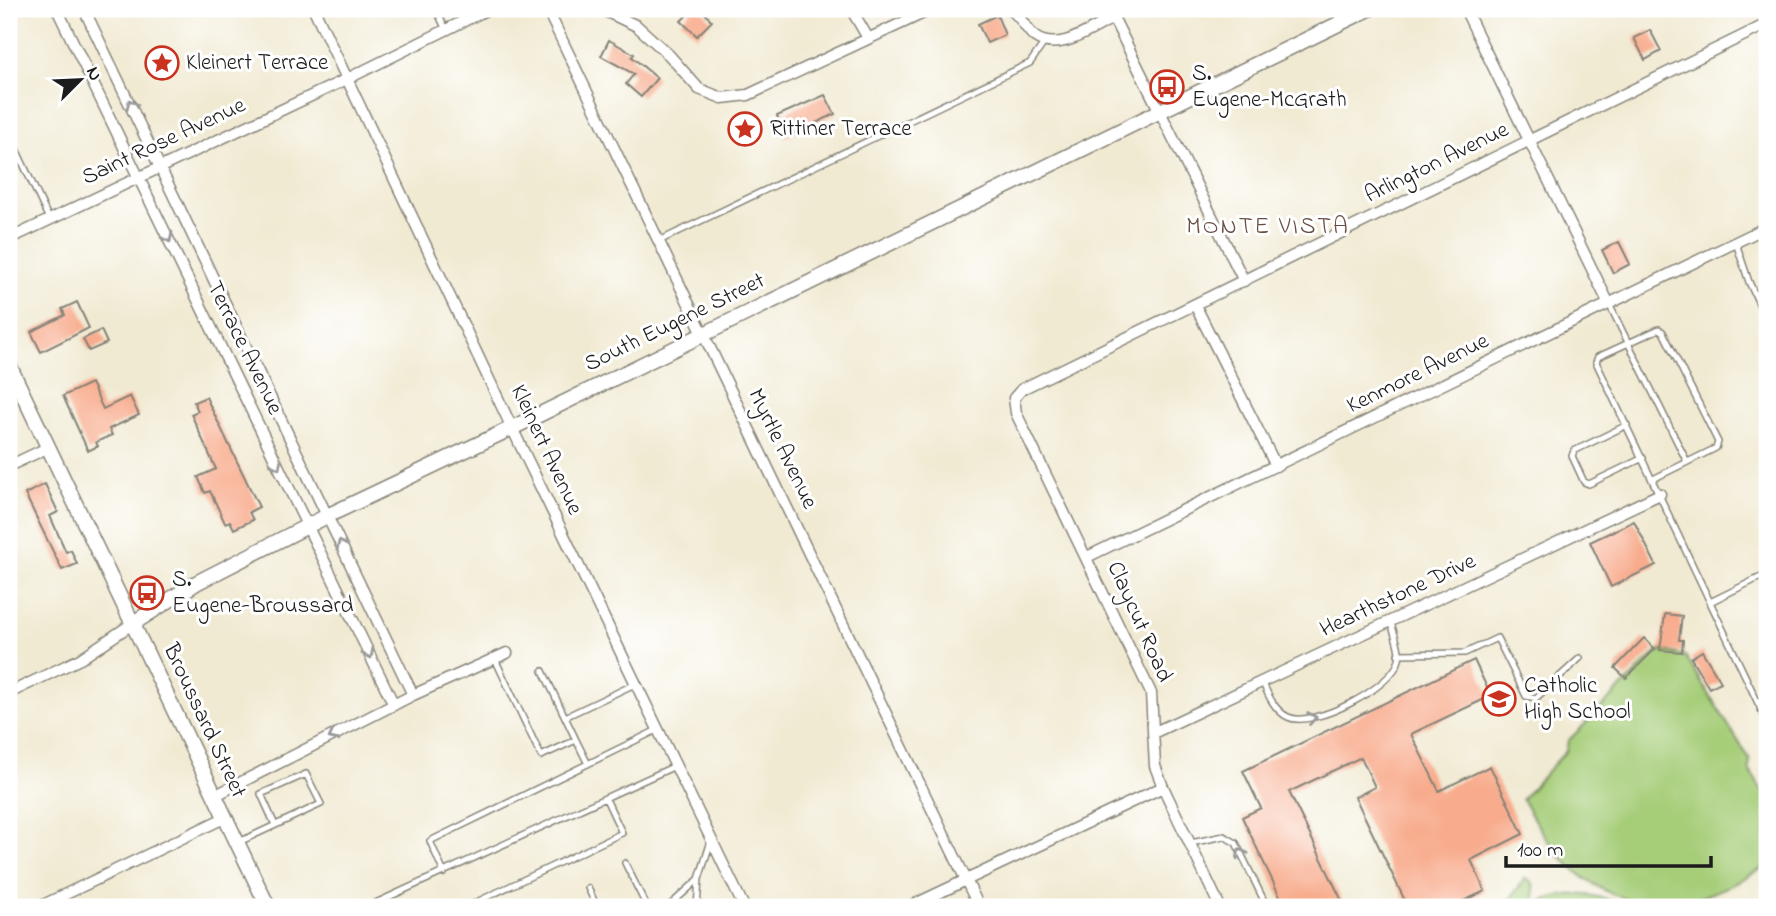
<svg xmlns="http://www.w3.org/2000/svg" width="1776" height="916" font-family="'Indie Flower',sans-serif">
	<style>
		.park { fill: #a6cd78; stroke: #61744a; stroke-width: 2 }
		.building { fill: #f8ac8d }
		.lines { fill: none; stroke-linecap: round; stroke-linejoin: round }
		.service-casing { stroke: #868378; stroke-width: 8 }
		.minor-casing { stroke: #868378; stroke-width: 13 }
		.tertiary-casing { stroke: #868378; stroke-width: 17 }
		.service { stroke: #fff; stroke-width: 5 }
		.minor { stroke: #fff; stroke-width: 10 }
		.tertiary { stroke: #fff; stroke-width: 14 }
		.oneway { stroke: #999 }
		.labels { text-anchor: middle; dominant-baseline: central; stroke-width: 6; stroke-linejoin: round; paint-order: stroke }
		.poi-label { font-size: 23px; fill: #1c1c1c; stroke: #fff; text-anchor: start }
		.street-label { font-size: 23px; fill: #1c1c1c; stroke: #fff }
		.neighbourhood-label { font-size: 24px; letter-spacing: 2px; fill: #694e44; stroke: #fff }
	</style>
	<rect width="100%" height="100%" fill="#fff"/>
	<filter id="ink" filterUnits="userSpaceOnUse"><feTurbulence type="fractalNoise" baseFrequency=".0143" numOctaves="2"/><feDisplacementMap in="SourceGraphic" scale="14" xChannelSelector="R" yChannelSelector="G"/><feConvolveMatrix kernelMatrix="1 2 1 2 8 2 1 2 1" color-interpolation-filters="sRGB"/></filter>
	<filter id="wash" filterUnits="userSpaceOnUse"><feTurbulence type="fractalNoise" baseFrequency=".00686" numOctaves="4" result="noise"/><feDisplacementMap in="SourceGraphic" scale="28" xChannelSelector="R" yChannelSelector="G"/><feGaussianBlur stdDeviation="1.57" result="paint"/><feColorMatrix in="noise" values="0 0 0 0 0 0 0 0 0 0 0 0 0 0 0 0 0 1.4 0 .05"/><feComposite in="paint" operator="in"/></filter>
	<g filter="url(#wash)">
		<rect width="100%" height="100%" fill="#f1ead3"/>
		<path class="park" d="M1659 650 1685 656 1750 760 1749 769 1767 799V866C1741 880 1712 896 1683 902 1636 913 1589 888 1558 854 1544 838 1533 818 1522 799L1566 751 1568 741Z
			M1526 878 1533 883 1535 904C1565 891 1595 891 1625 907H1504Z"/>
		<g id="blocks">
			<path class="building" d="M693 9H701L712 21 697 36 681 21Z
				M997 15 1005 35 987 43 978 24Z
				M1650 30 1661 51 1645 60 1634 38Z
				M609 40 634 54 632 57 657 78 641 97 626 84 634 74 601 56Z
				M825 95 835 114 786 137 777 116Z
				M1619 242 1630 264 1613 273 1602 250Z
				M77 302 89 328 41 352 31 332 65 315 62 309Z
				M101 330 107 343 89 351 83 339Z
				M91 383 103 409 130 396 139 415 109 429 112 435 96 442 98 446 88 451 63 396Z
				M206 397 259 507 249 512 253 520 234 529 230 521 225 523 210 491 205 493 198 477 216 469 191 414 198 411 194 402Z
				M45 484 58 512 50 516 66 552 71 550 77 564 62 570 25 494Z
				M1634 521 1656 565 1611 587 1590 542Z
				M1665 614 1682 616 1679 640H1683L1682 652 1660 650Z
				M1644 638 1655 649 1626 678 1615 668Z
				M1702 651 1721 682 1709 688 1691 658Z
				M1474 660 1491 696 1411 734 1439 791 1490 766 1523 834 1471 860 1485 891 1451 907H1408L1355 797 1375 787 1361 757 1289 792 1345 907H1285L1242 817 1261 808 1243 771Z"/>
		</g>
	</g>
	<g filter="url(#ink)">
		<use href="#blocks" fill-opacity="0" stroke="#868378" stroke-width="2"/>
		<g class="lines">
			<defs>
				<path id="service" d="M436 9 446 30
					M1759 9 1767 25
					M9 134 49 219
					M659 241 1030 63 1044 43
					M1736 243 1749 282 1767 321
					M1609 304 1687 462
					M1627 425 1574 451 1572 456 1584 482 1589 484 1643 458
					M1653 479 1716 448 1718 442 1663 332 1659 329 1598 357 1596 362 1767 722
					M1710 602 1767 574
					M1398 654 1465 653 1497 638 1526 696 1536 698 1580 658
					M495 659 541 756 576 740 543 671
					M1263 683C1268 695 1275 711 1288 717 1313 729 1393 687 1399 660 1401 649 1394 634 1391 623
					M565 717 635 684
					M576 740 588 764
					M239 842 321 804 306 774 261 794 275 825
					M1191 843 1224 836 1236 843 1267 907
					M625 863 647 907
					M444 873 430 841 657 730
					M588 888 597 907
					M367 907 675 766
					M466 907 622 833 606 799
					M668 907 699 879
					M697 907 699 879 711 841"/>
				<path id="minor" d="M57 9 394 705
					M84 9 413 695
					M314 9 512 428 744 907
					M547 9 979 907
					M601 9 637 26 669 55 699 89 722 98 748 95 932 9
					M851 9 868 38
					M1009 9C1021 15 1025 29 1035 37 1059 54 1092 28 1113 18
					M1109 9 1244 281
					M1465 9 1609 304
					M9 239 349 78 488 9
					M1195 305 1276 466
					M9 466 49 447
					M1087 557 1767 227
					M9 693 80 659 132 624
					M1153 733 1660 494
					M214 796 413 695 507 653
					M39 907 224 818
					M909 907 1163 787
					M1220 907 1163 787 1155 766 1151 693 1016 413 1014 398 1022 389 1767 24"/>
				<path id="tertiary" d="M9 365 268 907
					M132 624 196 583 327 516 512 428 1369 9"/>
			</defs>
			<use href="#service" class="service-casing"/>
			<use href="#minor" class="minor-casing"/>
			<use href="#tertiary" class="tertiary-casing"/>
			<use href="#service" class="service"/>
			<use href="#minor" class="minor"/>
			<use href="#tertiary" class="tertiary"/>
		</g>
		<defs><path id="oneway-chevron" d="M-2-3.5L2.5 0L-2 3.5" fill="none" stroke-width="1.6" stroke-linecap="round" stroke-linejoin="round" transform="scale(1.75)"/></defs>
		<g class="oneway">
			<use href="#oneway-chevron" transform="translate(131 104) rotate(-116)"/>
			<use href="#oneway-chevron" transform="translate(168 238) rotate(64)"/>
			<use href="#oneway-chevron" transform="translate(277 465) rotate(64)"/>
			<use href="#oneway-chevron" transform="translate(341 545) rotate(-115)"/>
			<use href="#oneway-chevron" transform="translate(369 654) rotate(64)"/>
			<use href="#oneway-chevron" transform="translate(1312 718) rotate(-9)"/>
			<use href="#oneway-chevron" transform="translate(333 736) rotate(153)"/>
			<use href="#oneway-chevron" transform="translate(1241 853) rotate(-117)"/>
		</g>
	</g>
	<defs>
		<symbol id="sight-ring" viewBox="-11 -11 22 22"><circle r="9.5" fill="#fff" stroke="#c8321e" stroke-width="1.5"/><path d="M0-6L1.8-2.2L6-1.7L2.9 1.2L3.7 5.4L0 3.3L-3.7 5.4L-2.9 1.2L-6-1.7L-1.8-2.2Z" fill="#c8321e"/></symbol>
		<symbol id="bus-ring" viewBox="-11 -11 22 22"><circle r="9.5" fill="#fff" stroke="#c8321e" stroke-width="1.5"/><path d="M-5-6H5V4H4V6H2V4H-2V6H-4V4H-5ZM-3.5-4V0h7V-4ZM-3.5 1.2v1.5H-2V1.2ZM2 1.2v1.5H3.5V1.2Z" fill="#c8321e"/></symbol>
		<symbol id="school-ring" viewBox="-11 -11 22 22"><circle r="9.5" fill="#fff" stroke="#c8321e" stroke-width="1.5"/><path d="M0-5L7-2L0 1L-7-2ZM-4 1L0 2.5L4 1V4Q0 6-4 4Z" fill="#c8321e"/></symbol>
	</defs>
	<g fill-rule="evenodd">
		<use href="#sight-ring" x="143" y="44" width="38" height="38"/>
		<use href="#bus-ring" x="1148" y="68" width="38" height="38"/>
		<use href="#sight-ring" x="726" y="110" width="38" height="38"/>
		<use href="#bus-ring" x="128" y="574" width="38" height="38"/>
		<use href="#school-ring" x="1480" y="680" width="38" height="38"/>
	</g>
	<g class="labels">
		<g class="poi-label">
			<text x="186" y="63">Kleinert Terrace</text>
			<text x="1192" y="74">S.<tspan x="1192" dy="26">Eugene-McGrath</tspan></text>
			<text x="770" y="129">Rittiner Terrace</text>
			<text x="172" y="580">S.<tspan x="172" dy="26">Eugene-Broussard</tspan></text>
			<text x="1524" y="686">Catholic<tspan x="1524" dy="26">High School</tspan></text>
		</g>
		<g class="street-label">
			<text transform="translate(164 142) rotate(-25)">Saint Rose Avenue</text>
			<text transform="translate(1437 163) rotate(-26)">Arlington Avenue</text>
			<text transform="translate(675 323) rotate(-26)">South Eugene Street</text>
			<text transform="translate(244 348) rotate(64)">Terrace Avenue</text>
			<text transform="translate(1418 374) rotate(-26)">Kenmore Avenue</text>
			<text transform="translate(782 449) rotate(64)">Myrtle Avenue</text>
			<text transform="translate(546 450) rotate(65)">Kleinert Avenue</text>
			<text transform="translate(1398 596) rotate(-25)">Hearthstone Drive</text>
			<text transform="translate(1139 622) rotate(66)">Claycut Road</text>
			<text transform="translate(204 721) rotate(65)">Broussard Street</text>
		</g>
		<g class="neighbourhood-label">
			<text x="1268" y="227">MONTE VISTA</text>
		</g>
	</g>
	<rect width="1776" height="916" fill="none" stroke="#fff" stroke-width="35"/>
	<g transform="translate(80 80) rotate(66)" stroke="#ffffff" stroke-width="5" paint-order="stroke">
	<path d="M0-5L12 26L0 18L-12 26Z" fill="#1c1c1c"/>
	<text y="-10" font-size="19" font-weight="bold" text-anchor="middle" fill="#1c1c1c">N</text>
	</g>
	<path d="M1506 856v10h205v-10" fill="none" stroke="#1c1c1c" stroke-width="3.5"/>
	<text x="1517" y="856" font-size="21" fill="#1c1c1c" stroke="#ffffff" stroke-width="5" paint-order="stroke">100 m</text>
</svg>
